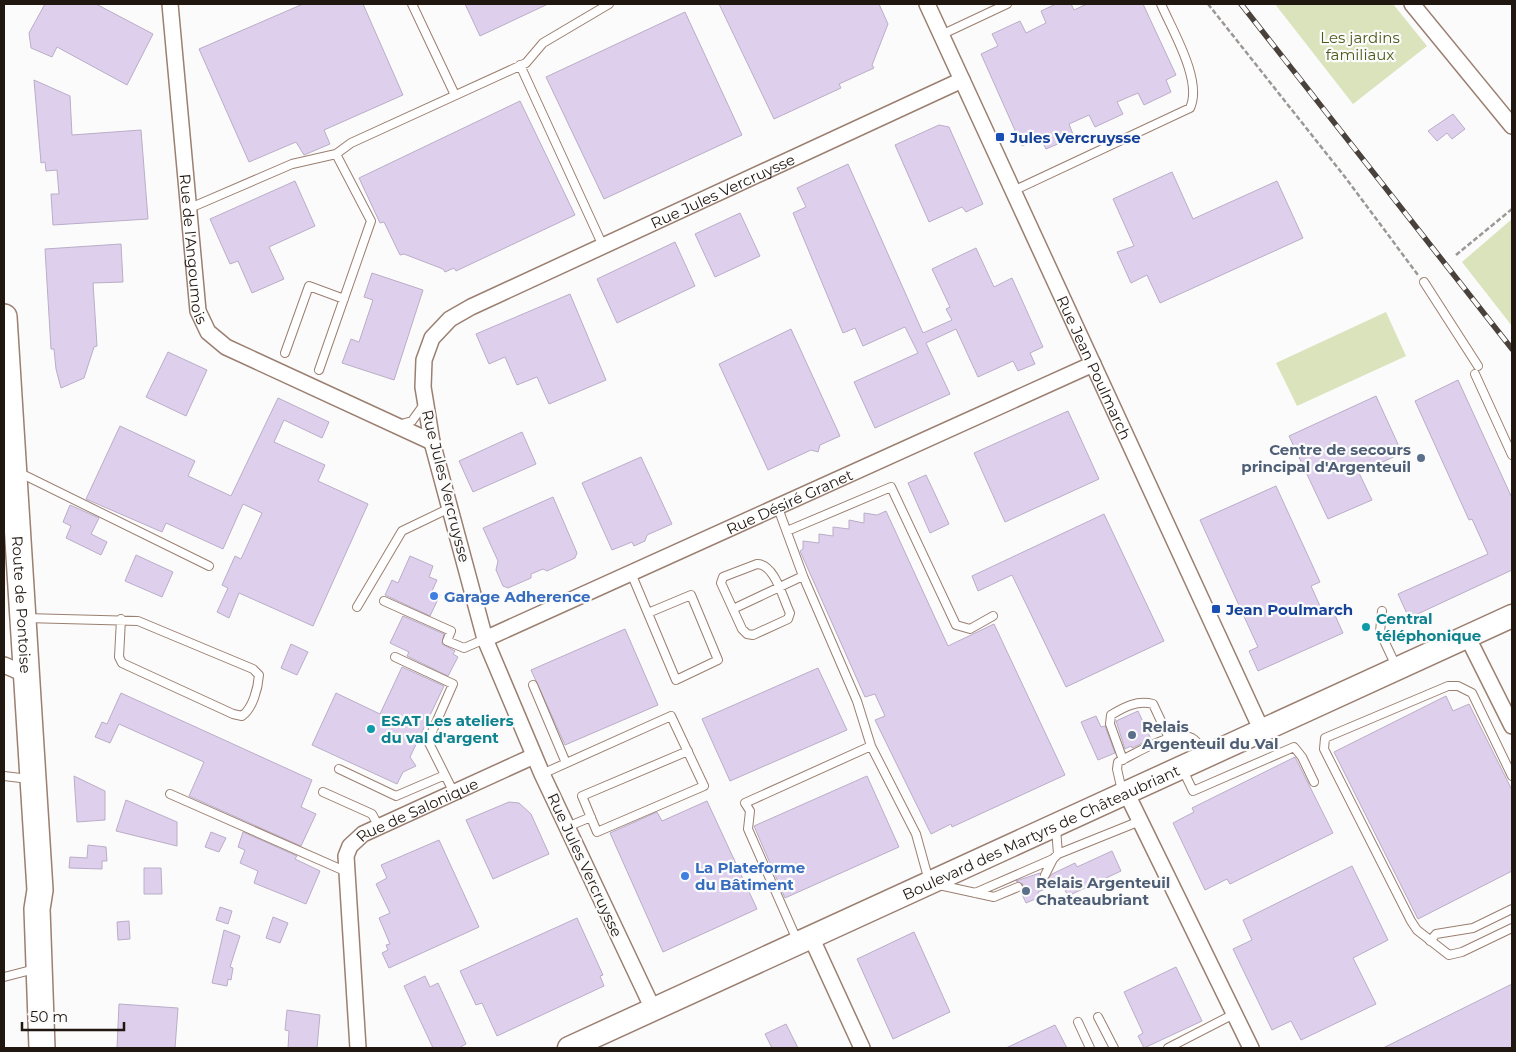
<svg xmlns="http://www.w3.org/2000/svg" width="1516" height="1052" font-family="Montserrat,sans-serif">
	<style>
		.green { fill: #dae3bb }
		.building { fill: #ded0ec; stroke: #baadc8 }
		.lines { fill: none; stroke-linecap: round; stroke-linejoin: round }
		.service-casing { stroke: #9b7f70; stroke-width: 10 }
		.minor-casing { stroke: #9b7f70; stroke-width: 18 }
		.secondary-casing { stroke: #9b7f70; stroke-width: 25 }
		.primary-casing { stroke: #9b7f70; stroke-width: 28 }
		.path { stroke: #9c9895; stroke-width: 2.5; stroke-dasharray: 5 2.5; stroke-linecap: butt }
		.service { stroke: #fff; stroke-width: 8 }
		.minor { stroke: #fff; stroke-width: 15 }
		.secondary { stroke: #fff; stroke-width: 22 }
		.primary { stroke: #fff; stroke-width: 25 }
		.rail-casing { stroke: #49413c; stroke-width: 5.5 }
		.rail { stroke: #fbfbfb; stroke-width: 4; stroke-dasharray: 11; stroke-linecap: butt }
		.transit-dot { fill: #1a4fb4; stroke: #fbfbfb; stroke-width: 2 }
		.service-dot { fill: #5c6f8a; stroke: #fbfbfb; stroke-width: 2 }
		.shop-dot { fill: #3f7fe0; stroke: #fbfbfb; stroke-width: 2 }
		.culture-dot { fill: #0f9aa8; stroke: #fbfbfb; stroke-width: 2 }
		.labels { text-anchor: middle; dominant-baseline: central; stroke-width: 4.5; stroke-linejoin: round; paint-order: stroke }
		.park-label { font-size: 15px; fill: #4e591b; stroke: #fbfbfb }
		.transit-label { font-size: 15px; font-weight: bold; fill: #164399; stroke: #fbfbfb; text-anchor: start }
		.street-label { font-size: 15px; fill: #211711; stroke: #fbfbfb }
		.service-label { font-size: 15px; font-weight: bold; fill: #4e5e75; stroke: #fbfbfb; text-anchor: start }
		.shop-label { font-size: 15px; font-weight: bold; fill: #366cbe; stroke: #fbfbfb; text-anchor: start }
		.culture-label { font-size: 15px; font-weight: bold; fill: #0d838f; stroke: #fbfbfb; text-anchor: start }
	</style>
	<rect width="100%" height="100%" fill="#fbfbfb"/>
	<path class="green" d="M1275 4H1393L1427 46 1353 104Z
		M1512 219V326L1462 262Z
		M1386 312 1406 356 1297 406 1276 363Z"/>
	<path class="building" d="M45 4H96L153 34 127 85 57 47 52 57 31 48 29 33Z
		M303 4H363L403 95 324 130 330 144 304 155 296 142 249 162 199 49Z
		M465 4H548L480 36Z
		M719 4H879L888 24 872 65 874 68 839 84 841 88 774 119Z
		M1056 4H1071L1074 10 1087 4H1143L1176 75 1166 80 1171 92 1144 105 1138 93 1117 102 1123 114 1095 127 1089 115 1069 124 1074 137 1046 149 1040 137 1022 146 981 54 998 46 992 34 1020 21 1026 33 1046 23 1041 11Z
		M685 12 742 135 604 199 546 77Z
		M34 80 70 96 72 135 141 130 148 219 53 225 51 194H59L57 170 46 171 45 162 41 163Z
		M520 101 575 215 456 271 454 268 445 272 443 269 404 254 400 255 384 222 380 223 359 178Z
		M1453 114 1465 129 1452 139 1447 133 1437 141 1428 131Z
		M939 125 949 127 983 204 966 212 962 207 929 222 895 145Z
		M848 164 923 333 952 320 946 309 950 307 932 269 976 248 994 287 1012 278 1043 347 1030 353 1035 364 1018 371 1013 361 978 377 956 329 926 343 950 394 875 428 854 382 918 353 905 327 863 346 855 328 843 333 793 213 806 207 797 188Z
		M1172 172 1193 219 1277 181 1303 238 1160 303 1147 275 1131 283 1117 252 1134 246 1113 199Z
		M295 181 315 226 269 247 284 279 252 293 238 261 230 264 210 219Z
		M740 213 760 256 715 277 695 234Z
		M675 242 695 286 617 323 597 279Z
		M121 244 123 282 93 283 97 346 94 347 84 378 61 388 56 369 54 349H51L45 249Z
		M372 273 423 290 394 380 342 363 351 339 359 342 373 300 364 297Z
		M570 294 606 380 549 404 537 377 517 385 505 357 489 364 476 334Z
		M791 329 840 436 820 445 818 452 811 450 768 470 719 364Z
		M168 352 207 370 186 416 146 397Z
		M1458 380 1512 498V570L1409 618 1398 594 1488 554 1472 519 1469 520 1415 401Z
		M1376 396 1402 453 1359 473 1372 500 1328 519 1289 436Z
		M278 398 329 422 322 438 284 420 274 442 325 465 318 481 368 504 313 626 239 593 229 618 217 612 228 588 222 585 235 556 241 559 262 513 243 504 223 549 166 523 162 532 86 499 120 426 195 461 188 476 231 496Z
		M1068 411 1099 479 1005 522 974 453Z
		M522 432 536 464 473 492 459 461Z
		M641 457 672 524 647 535 645 541 634 546 632 542 612 550 582 483Z
		M926 475 949 524 930 533 908 483Z
		M1276 486 1320 582 1311 586 1325 617 1334 613 1343 633 1258 671 1249 651 1258 647 1200 520Z
		M553 497 577 553 575 558 547 571 543 569 531 574V578L508 588 503 586 496 570 498 561 483 528Z
		M70 505 99 518 91 534 107 542 101 555 66 538 71 526 63 522Z
		M886 511 948 646 994 624 1065 775 952 827 951 824 931 834 875 720 885 716 875 694 865 697 800 551 803 549V541L819 543V534L833 536V527L849 529V520L864 523V513L877 515Z
		M1104 514 1164 641 1066 687 1012 575 978 591 972 576Z
		M136 555 173 572 162 597 125 581Z
		M410 556 433 566 429 577 437 580 432 591 440 595 430 616 385 595 392 580 398 583Z
		M403 616 444 634 442 644 455 651 453 654 458 657 448 676 407 656 409 652 390 643Z
		M625 629 658 705 565 745 531 670Z
		M291 644 308 652 297 675 281 668Z
		M402 667 444 686 410 757 416 766 403 772 397 784 312 745 336 693 380 714Z
		M818 668 847 730 730 781 702 719Z
		M121 693 312 780 301 807 316 814 301 846 189 796 204 762 119 724 110 743 95 737 102 722 107 724Z
		M1446 696 1453 711 1469 704 1512 790V871L1418 919 1334 752Z
		M1138 711 1151 739 1132 748 1131 746 1125 749 1116 721Z
		M1096 716 1101 727 1105 726 1115 753 1098 760 1081 722Z
		M1295 757 1333 833 1230 884 1227 879 1205 890 1173 823 1194 812 1192 808Z
		M74 776 105 791V820L77 822Z
		M867 776 899 847 785 898 754 826Z
		M126 800 177 822V846L116 831Z
		M707 801 757 909 663 952 610 833 657 812 662 821Z
		M509 802 519 803 531 814 549 854 493 879 466 820Z
		M211 832 226 838 219 852 205 847Z
		M243 832 297 856 295 859 320 871 306 904 254 883 258 871 240 863 245 850 238 847Z
		M439 840 479 927 389 968 382 953 388 950 386 945 390 944 379 918 390 913 376 884 387 878 381 865Z
		M88 845 106 847 107 861H102V869L69 868 70 857 87 858Z
		M1112 851 1121 871 1068 896 1061 882 1038 892 1040 897 1026 903 1021 892 1023 884 1016 881 1040 873 1041 878 1046 881 1052 874 1075 863 1077 867Z
		M1352 866 1388 940 1353 958 1376 1004 1301 1040 1291 1021 1272 1030 1233 949 1252 940 1243 920Z
		M144 868H161L162 894H144Z
		M220 907 232 911 228 924 216 920Z
		M273 917 288 923 280 943 266 938Z
		M577 918 603 975 600 976 604 986 497 1036 482 1003 476 1005 460 971Z
		M129 921 130 939 118 940 117 922Z
		M224 930 240 936 230 967 233 968 231 980 228 979 227 986 212 983Z
		M914 932 950 1012 893 1039 857 959Z
		M1176 967 1202 1021 1144 1048 1138 1036 1143 1033 1124 992Z
		M425 976 430 987 438 983 466 1044 459 1048H433L404 986Z
		M1512 984V1048H1383Z
		M119 1004 178 1008 175 1048H117Z
		M287 1010 320 1015 317 1048H288L289 1031 285 1030Z
		M786 1024 798 1048H772L765 1034Z
		M1055 1025 1067 1048H1006Z"/>
	<g class="lines">
		<defs>
			<path id="service" d="M412 4 455 95
				M941 35 1007 4
				M520 65 603 246
				M1013 191 1190 108C1203 81 1172 30 1161 4
				M190 208 292 164 336 154 351 143 526 63 543 43 609 4
				M1424 282 1478 366
				M285 353 309 286 344 299
				M319 370 371 221 336 154
				M1475 374 1512 455
				M398 425 412 421 425 403
				M18 472 209 566
				M787 531 891 487 956 625 970 629 993 616
				M757 564C775 564 783 599 790 613L788 619 753 635 747 634 742 629 721 583 723 577Z
				M631 573 676 680 718 660 691 595 648 613
				M803 576 857 701 871 746
				M384 601 451 631 447 641 464 648 485 639
				M357 607 402 531 452 507
				M733 609 803 576 778 508
				M1382 611 1380 632 1396 666
				M25 618 138 621 253 669 259 675C258 688 253 708 242 716L233 714 122 663 119 657 121 619
				M395 657 453 684 428 741 454 793
				M533 685 566 763
				M1123 760 1110 724 1111 715C1124 707 1137 700 1153 704L1169 738
				M1182 768 1193 791 1294 747 1302 757 1314 782
				M339 769 396 796 445 775
				M542 774 671 716 704 786 597 832 582 796 688 751
				M4 776 29 779
				M1512 776 1472 693 1458 686H1448L1325 738 1324 749 1411 921 1417 930 1449 955 1462 952 1512 928
				M1122 791 1117 769 1118 762C1135 754 1174 729 1192 738 1197 741 1202 748 1206 753
				M323 792 372 814 379 827
				M170 794 347 872
				M567 827 591 817
				M1058 854 1140 821
				M1045 875 1053 859 1058 854 1056 829
				M939 885 994 897 1018 887
				M975 893 1053 859
				M797 940 748 829 750 811 745 803 871 746 916 834 929 881
				M1430 941 1436 934 1473 928 1512 909
				M4 977 35 969
				M1098 1017 1114 1048
				M1078 1022 1090 1048
				M1168 1048 1234 1014"/>
			<g id="minor">
				<path id="s1" d="M170 4 198 311 208 332 226 347 432 442"/>
				<path id="s2" d="M927 4 1262 731"/>
				<path d="M1412 4 1512 126"/>
				<path d="M1467 636 1512 726"/>
				<path id="s3" d="M485 639 1093 364"/>
				<path d="M4 665 27 675"/>
				<path d="M1126 792 1251 1048"/>
				<path d="M811 937 862 1048"/>
				<path id="s4" d="M653 1009 542 774 485 639 432 442 423 387 424 360 432 338 450 319 471 307 962 80"/>
				<path id="s5" d="M358 1048 346 856 350 846 363 834 534 756"/>
			</g>
			<g id="secondary">
				<path id="s6" d="M569 1048 1512 616"/>
			</g>
			<g id="primary">
				<path id="s7" d="M4 317 40 890 37 909 42 1048"/>
			</g>
		</defs>
		<use href="#service" class="service-casing"/>
		<use href="#minor" class="minor-casing"/>
		<use href="#secondary" class="secondary-casing"/>
		<use href="#primary" class="primary-casing"/>
		<path class="path" d="M1208 4 1345 177 1418 275
			M1456 255 1512 209"/>
		<use href="#service" class="service"/>
		<use href="#minor" class="minor"/>
		<use href="#secondary" class="secondary"/>
		<use href="#primary" class="primary"/>
		<defs>
			<path id="rail" d="M1241 4 1512 349"/>
		</defs>
		<use href="#rail" class="rail-casing"/>
		<use href="#rail" class="rail"/>
	</g>
	<g class="transit-dot">
		<rect x="995" y="132" width="10" height="10" rx="2.5"/>
		<rect x="1211" y="604" width="10" height="10" rx="2.5"/>
	</g>
	<g class="service-dot">
		<circle cx="1421" cy="458" r="5"/>
		<circle cx="1132" cy="735" r="5"/>
		<circle cx="1026" cy="891" r="5"/>
	</g>
	<g class="shop-dot">
		<circle cx="434" cy="596" r="5"/>
		<circle cx="685" cy="876" r="5"/>
	</g>
	<g class="culture-dot">
		<circle cx="1366" cy="627" r="5"/>
		<circle cx="371" cy="729" r="5"/>
	</g>
	<g class="labels">
		<g class="park-label">
			<text x="1360" y="37">Les jardins<tspan x="1360" dy="17">familiaux</tspan></text>
		</g>
		<g class="transit-label">
			<text x="1010" y="137">Jules Vercruysse</text>
			<text x="1226" y="609">Jean Poulmarch</text>
		</g>
		<g class="street-label">
			<text stroke="none"><textPath href="#s4" startOffset="1044">Rue Jules Vercruysse</textPath></text>
			<text stroke="none"><textPath href="#s1" startOffset="246">Rue de l'Angoumois</textPath></text>
			<text stroke="none"><textPath href="#s2" startOffset="400">Rue Jean Poulmarch</textPath></text>
			<text transform="translate(446 486) rotate(76)">Rue Jules Vercruysse</text>
			<text stroke="none"><textPath href="#s3" startOffset="334">Rue Désiré Granet</textPath></text>
			<text stroke="none"><textPath href="#s7" startOffset="288">Route de Pontoise</textPath></text>
			<text stroke="none"><textPath href="#s5" startOffset="280">Rue de Salonique</textPath></text>
			<text stroke="none"><textPath href="#s6" startOffset="519">Boulevard des Martyrs de Châteaubriant</textPath></text>
			<text transform="translate(585 865) rotate(65)">Rue Jules Vercruysse</text>
		</g>
		<g class="service-label">
			<text x="1411" y="449" text-anchor="end">Centre de secours<tspan x="1411" dy="17">principal d'Argenteuil</tspan></text>
			<text x="1142" y="726">Relais<tspan x="1142" dy="17">Argenteuil du Val</tspan></text>
			<text x="1036" y="882">Relais Argenteuil<tspan x="1036" dy="17">Chateaubriant</tspan></text>
		</g>
		<g class="shop-label">
			<text x="444" y="596">Garage Adherence</text>
			<text x="695" y="867">La Plateforme<tspan x="695" dy="17">du Bâtiment</tspan></text>
		</g>
		<g class="culture-label">
			<text x="1376" y="618">Central<tspan x="1376" dy="17">téléphonique</tspan></text>
			<text x="381" y="720">ESAT Les ateliers<tspan x="381" dy="17">du val d'argent</tspan></text>
		</g>
	</g>
	<rect width="1516" height="1052" fill="none" stroke="#211711" stroke-width="10"/>
	<path d="M22 1022v8h102v-8" fill="none" stroke="#211711" stroke-width="2.5"/>
	<text x="30" y="1022" font-size="15" fill="#211711" stroke="#fbfbfb" stroke-width="4" paint-order="stroke">50 m</text>
</svg>
